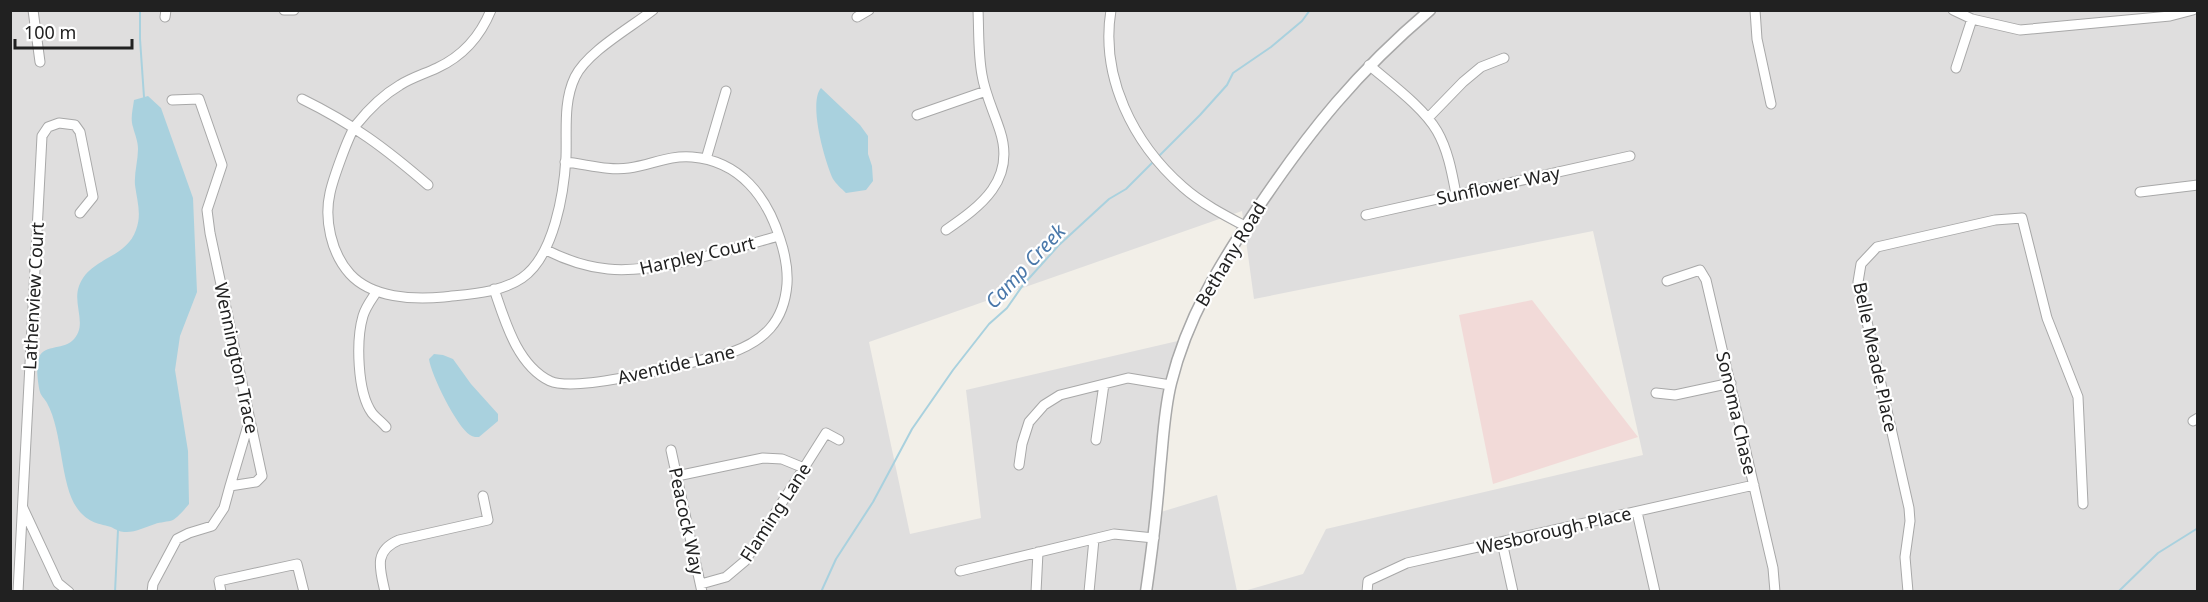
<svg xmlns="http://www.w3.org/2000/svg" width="2208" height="602" font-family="'Noto Sans',sans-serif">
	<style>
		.residential { fill: #dfdede }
		.commercial { fill: #f2dad8 }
		.water { fill: #a9d1de }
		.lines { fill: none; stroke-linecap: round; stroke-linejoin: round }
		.stream { stroke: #a9d1de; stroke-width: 2 }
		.minor-casing { stroke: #a8a8a8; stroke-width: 11 }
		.tertiary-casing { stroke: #a8a8a8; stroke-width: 13 }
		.minor { stroke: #fff; stroke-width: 9 }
		.tertiary { stroke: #fff; stroke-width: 10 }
		.labels { text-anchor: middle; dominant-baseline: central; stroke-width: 4.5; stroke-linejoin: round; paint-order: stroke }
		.street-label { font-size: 18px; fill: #212121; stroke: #fff }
		.water-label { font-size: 20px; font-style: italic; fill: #4a78aa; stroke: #fff }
	</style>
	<rect width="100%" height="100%" fill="#f2efe8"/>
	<path class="residential" d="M10 11H2197V591H1244L1303 574 1326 529 1643 455 1593 231 1254 299 1242 211 869 342 910 534 981 518 966 390 1182 340 1151 515 1217 495 1237 591H11Z"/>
	<path class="commercial" d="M1532 300 1638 437 1493 484 1459 315Z"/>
	<path class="water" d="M821 88 860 125 868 136V154L872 166 873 181 866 190 846 193C842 189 836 184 833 179 825 162 808 103 821 88Z
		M148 96 161 108 193 198 197 292 180 336 175 370 188 451 189 504C185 509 178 517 173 520 168 522 160 522 155 524 145 527 135 533 124 532 120 532 115 529 111 527 96 523 87 522 77 508 60 484 63 432 47 403 45 399 41 396 40 392 38 385 36 367 38 360 42 344 62 350 72 341 89 326 72 305 79 286 90 257 126 259 136 230 142 214 137 201 135 185 134 173 138 161 138 149 138 141 135 135 133 127 130 118 133 109 134 100Z
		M434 354 443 355 453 359 471 384 498 414V421L479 437C474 437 474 437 470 435 457 427 431 375 429 359Z"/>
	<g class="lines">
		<path class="stream" d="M140 10V39L144 97
			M1158 157 1200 115 1227 85 1233 73 1271 47 1302 21 1310 10
			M115 592 118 530
			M821 592 836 559 873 502 912 429 953 370 989 324 1007 308 1023 285 1059 245 1109 199 1126 189 1154 161
			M2118 592 2158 553 2198 528"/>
		<defs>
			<path id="minor" d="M33 10 40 62
				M284 10H294
				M491 10C480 37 463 56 437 68 424 74 411 78 400 85 383 95 368 110 356 125 349 134 333 179 330 193 324 219 331 253 350 274 372 298 413 300 444 297 470 294 500 293 522 278 554 256 564 193 566 157 567 131 563 102 575 77 587 52 630 28 653 10
				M1111 10C1100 77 1133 143 1183 187 1201 203 1224 215 1245 226
				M1755 10 1757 39 1771 104
				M1953 10 1972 19 2020 30 2170 16 2193 10
				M165 17 166 10
				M857 17 869 10
				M1369 65C1391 84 1423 107 1437 131 1448 150 1452 173 1456 194
				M1956 68 1972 19
				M302 99C353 124 385 148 428 185
				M917 115 986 91
				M1428 118 1463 82 1481 67 1504 58
				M706 159 726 91
				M2140 192 2198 185
				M1366 215 1630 156
				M946 230C981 206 1016 180 1000 131 994 112 985 94 982 75 978 53 979 32 978 10
				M546 250C566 260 586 267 608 269 658 274 730 249 779 236
				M1667 281 1700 270 1706 280 1773 568 1775 592
				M494 289C505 321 517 365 550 381 579 394 695 361 730 353 764 341 784 322 787 284 788 268 785 254 780 239 767 197 740 161 692 157 669 155 651 165 629 168 608 171 586 164 565 162
				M377 291C372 299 366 306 363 316 356 340 357 392 372 413 376 418 382 422 386 427
				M1656 393 1675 395 1731 383
				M2193 421 2198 418
				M1096 440 1104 384
				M671 450 702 592
				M1019 465 1022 444 1029 422 1044 405 1060 395 1128 378 1170 385
				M677 476 763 458 782 459 804 468
				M230 486 249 422
				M23 508 58 583 69 592
				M1637 512 1655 592
				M1502 542 1513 592
				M960 571 1114 534 1154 538
				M701 584 726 577 745 561 826 433 839 440
				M18 592 42 136 48 127 59 123 75 125 80 132 93 197 80 213
				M152 592 153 584 177 539 189 533 212 526 224 508 230 486 256 482 262 476 210 233 207 210 222 165 199 99 172 100
				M221 592 219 581 297 564 304 592
				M385 592C380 569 373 551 399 540L488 520 483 496
				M1036 592 1038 552
				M1089 592 1094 539
				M1367 592 1368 581 1407 563 1754 485
				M1908 592 1905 557 1910 521 1909 508 1858 282 1861 264 1877 247 1995 220 2022 218 2047 318 2078 397 2083 504"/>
			<path id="tertiary" d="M1146 592C1152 551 1157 510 1160 469 1163 441 1164 411 1171 383 1187 318 1220 264 1257 209 1310 130 1357 72 1430 10"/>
		</defs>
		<use href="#minor" class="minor-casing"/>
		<use href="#tertiary" class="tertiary-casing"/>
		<use href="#minor" class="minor"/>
		<use href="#tertiary" class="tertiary"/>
	</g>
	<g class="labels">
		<g class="street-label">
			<text transform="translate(1498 185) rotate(-12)">Sunflower Way</text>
			<text transform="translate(1230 254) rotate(-59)">Bethany Road</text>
			<text transform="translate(697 255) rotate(-13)">Harpley Court</text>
			<text transform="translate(33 296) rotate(-87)">Lathenview Court</text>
			<text transform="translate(1876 357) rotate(78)">Belle Meade Place</text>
			<text transform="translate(237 358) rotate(78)">Wennington Trace</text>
			<text transform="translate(676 364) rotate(-13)">Aventide Lane</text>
			<text transform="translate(1737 413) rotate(77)">Sonoma Chase</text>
			<text transform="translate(775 512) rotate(-57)">Flaming Lane</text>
			<text transform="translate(687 521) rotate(78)">Peacock Way</text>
			<text transform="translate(1554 530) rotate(-13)">Wesborough Place</text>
		</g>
		<g class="water-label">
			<text transform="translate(1025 266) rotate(-47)">Camp Creek</text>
		</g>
	</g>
	<rect width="2208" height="602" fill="none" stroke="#212121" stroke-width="24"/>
	<path d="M15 39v9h117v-9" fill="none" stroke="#212121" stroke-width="3"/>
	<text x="24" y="39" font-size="18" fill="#212121" stroke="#ffffff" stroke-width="4.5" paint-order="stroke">100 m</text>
</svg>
